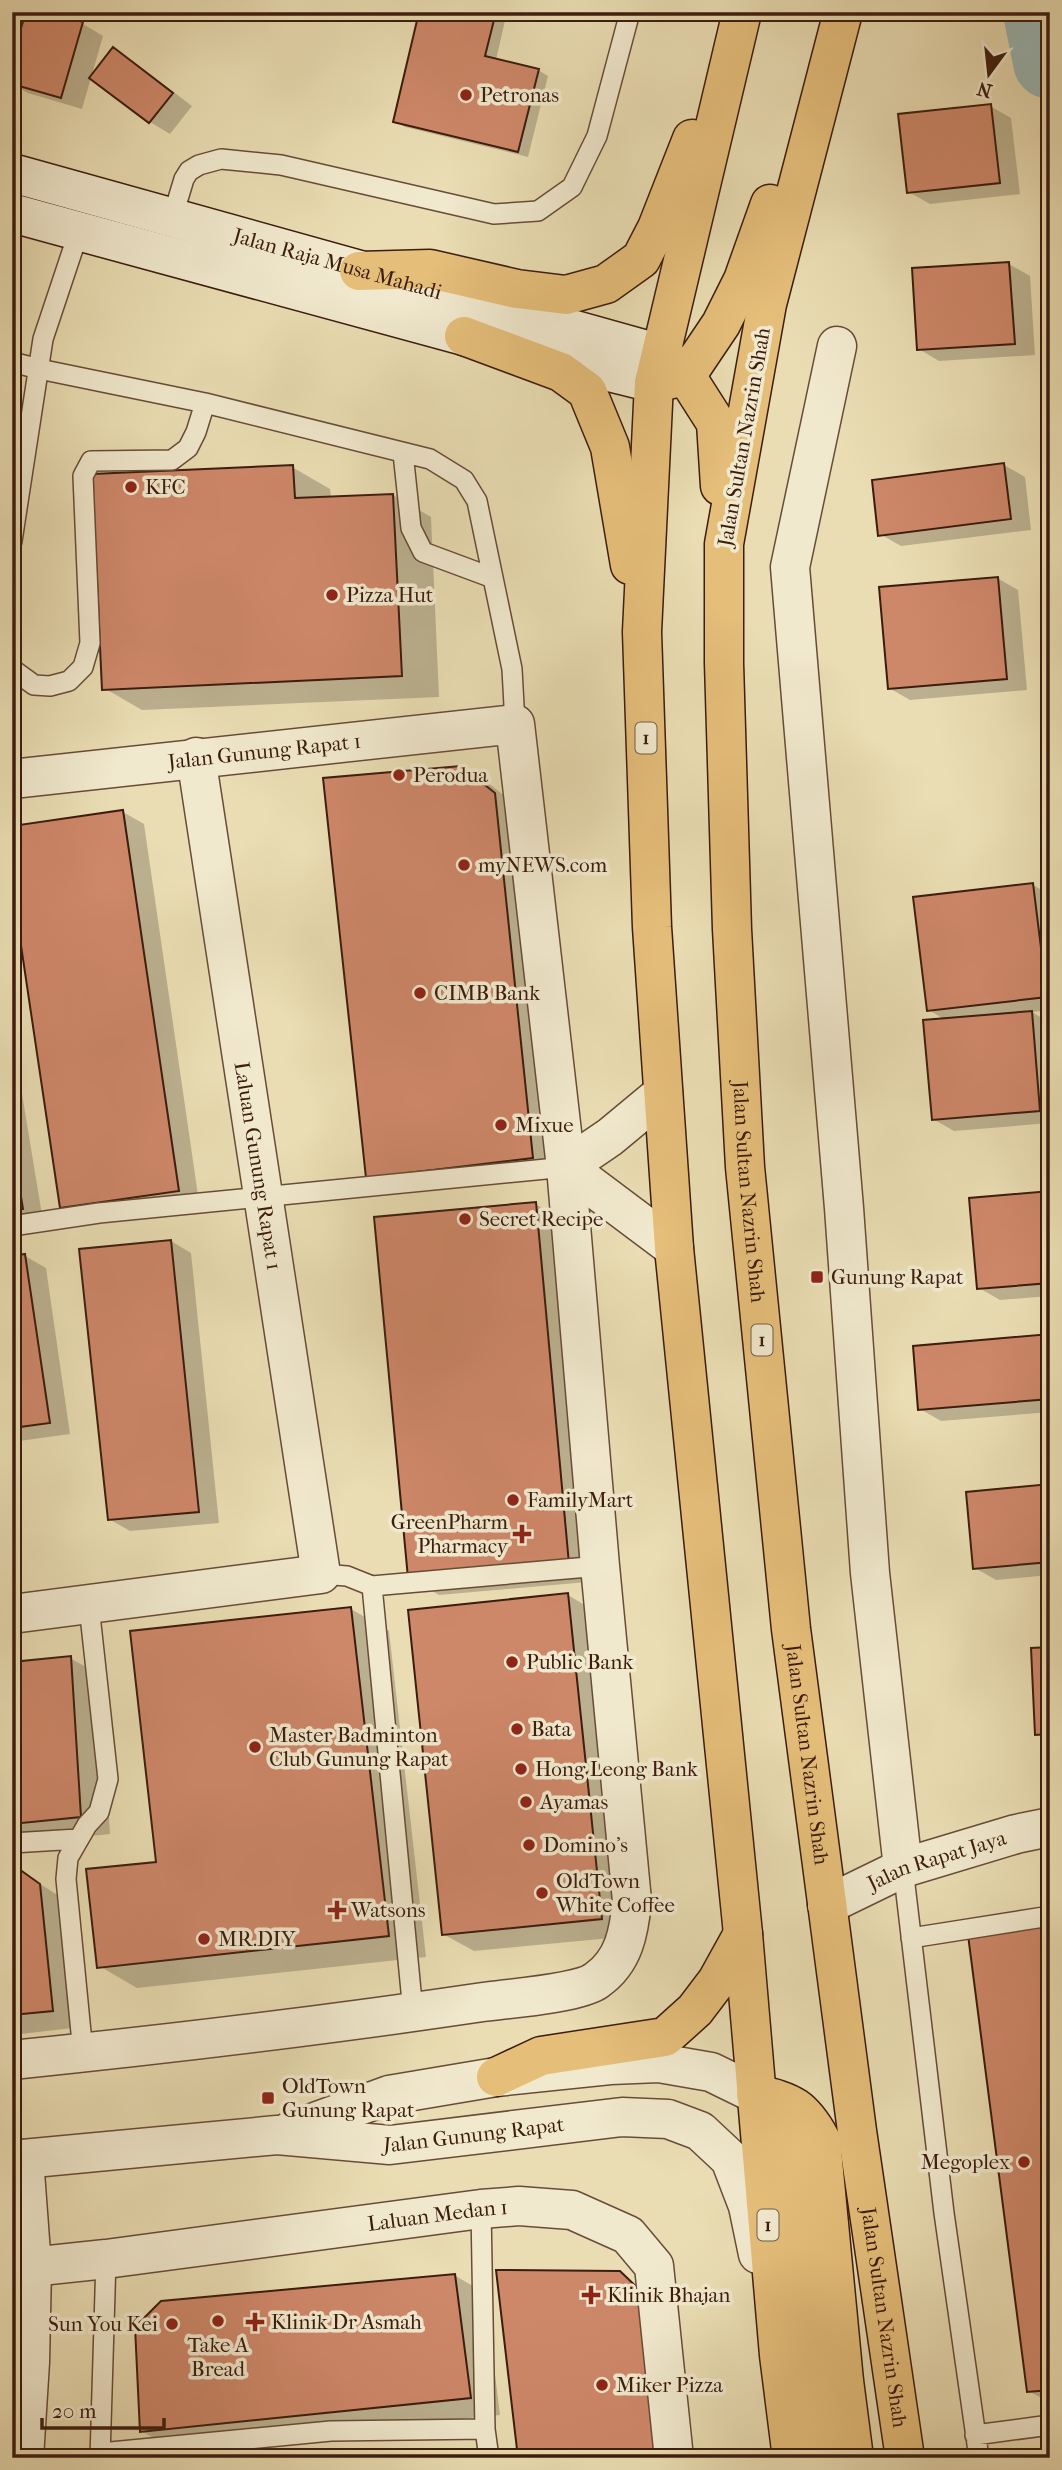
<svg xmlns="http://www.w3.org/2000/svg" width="1062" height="2470" font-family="'IM FELL French Canon',serif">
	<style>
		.shadow { fill: #0003 }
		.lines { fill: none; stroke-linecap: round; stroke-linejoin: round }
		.river { stroke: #9db9b8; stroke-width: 74 }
		.building { fill: #cd8769; stroke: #3c1c0e; stroke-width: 2 }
		.service-casing { stroke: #684c37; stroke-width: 22 }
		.minor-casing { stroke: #684c37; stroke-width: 41 }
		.tertiary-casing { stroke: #684c37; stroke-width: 41 }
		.secondary-casing { stroke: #3c1c0e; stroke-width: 41 }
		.trunk-casing { stroke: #3c1c0e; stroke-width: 41 }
		.service { stroke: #f1e9ce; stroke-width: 19 }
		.minor { stroke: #f1e9ce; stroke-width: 38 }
		.tertiary { stroke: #f1e9ce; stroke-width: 38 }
		.secondary { stroke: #f1e9ce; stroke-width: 38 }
		.trunk { stroke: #e5be7a; stroke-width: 38 }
		.poi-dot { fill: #8f2418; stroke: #f1e9ce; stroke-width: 2.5 }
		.labels { text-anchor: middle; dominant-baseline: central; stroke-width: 7; stroke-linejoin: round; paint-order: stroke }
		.shield { fill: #f1e9ce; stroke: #725a48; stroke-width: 2 }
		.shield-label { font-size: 19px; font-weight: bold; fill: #3c1c0e }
		.poi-label { font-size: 21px; fill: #3c1c0e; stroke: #f1e9ce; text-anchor: start }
		.street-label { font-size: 21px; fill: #3c1c0e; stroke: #f1e9ce }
	</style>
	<rect width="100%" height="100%" fill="#eaddb3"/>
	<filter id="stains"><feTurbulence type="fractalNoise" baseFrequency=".00286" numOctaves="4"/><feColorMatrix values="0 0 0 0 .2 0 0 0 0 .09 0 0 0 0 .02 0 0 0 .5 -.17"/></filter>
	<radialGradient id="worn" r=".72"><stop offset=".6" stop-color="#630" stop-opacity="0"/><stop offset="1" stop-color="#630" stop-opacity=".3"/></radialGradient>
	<path class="shadow" d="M44 12 83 24 103 36 82 109 28 93 12 84V64Z
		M271 12H305L301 22Z
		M421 12H507L496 60 538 70 548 76 528 157 405 127 395 121Z
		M114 50 134 62 192 106 170 134 150 122Z
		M990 106 1011 118 1020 194 930 204 909 192Z
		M1009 264 1030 276 1035 355 939 361 919 349Z
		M1004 465 1025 477 1031 530 901 546 880 534Z
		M292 467 330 489 331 498 393 495 431 517 439 697 142 710 104 688Z
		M997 578 1018 590 1027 690 910 700 889 688Z
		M461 768 492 786 525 812 562 1175 398 1194 368 1177Z
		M123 812 144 824 199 1202 83 1219 62 1207Z
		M1033 885 1050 895V1010L1032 1012 1050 1023V1123L954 1131 933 1119 945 1020 929 1010Z
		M12 1033 43 1221 12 1226Z
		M1050 1193V1296L1000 1300 979 1288Z
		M535 1204 566 1221 599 1581 439 1595 409 1577Z
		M171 1241 191 1253 219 1523 130 1531 109 1519Z
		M25 1256 46 1268 70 1434 12 1442V1258Z
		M1050 1336V1412L941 1421 920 1409Z
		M1050 1486V1575L996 1580 975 1568Z
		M568 1595 598 1613 632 1936 474 1951 443 1934Z
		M351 1609 389 1631 426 1957 137 1988 99 1966 157 1864Z
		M1050 1649V1741L1037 1734Z
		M70 1658 100 1675 110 1834 12 1844V1664Z
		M12 1866 70 1903 82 2027 12 2035Z
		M1050 1927V2403L1029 2391Z
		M454 2275 485 2293 500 2415 172 2448 141 2431Z"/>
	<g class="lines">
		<path class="river" d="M1040 12 1050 62"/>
	</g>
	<path class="building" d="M26 12H50L83 22 61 98 12 84V57Z
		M419 12H496L485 56 539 69 518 152 393 122Z
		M113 47 173 93 149 123 89 78Z
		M991 104 1000 183 907 193 898 114Z
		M1009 262 1015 344 917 350 912 268Z
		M1004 463 1011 519 878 536 872 480Z
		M293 465 295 498 393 494 402 676 102 690 92 474Z
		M998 577 1007 679 888 689 879 587Z
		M461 766 495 793 533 1158 366 1178 323 778Z
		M123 810 179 1191 60 1208 12 885V826Z
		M1033 883 1047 997 927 1011 913 897Z
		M1032 1011 1040 1111 932 1120 923 1020Z
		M12 1142 23 1209 12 1211Z
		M1050 1191V1283L977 1289 969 1198Z
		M536 1202 569 1564 408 1578 374 1217Z
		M171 1240 199 1512 108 1520 79 1249Z
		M25 1254 50 1423 12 1428V1256Z
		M1050 1334V1399L918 1410 913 1346Z
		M1050 1484V1562L973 1569 966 1492Z
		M568 1593 602 1919 442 1935 408 1610Z
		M351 1607 389 1936 97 1968 86 1869 156 1862 130 1631Z
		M1050 1647V1734L1035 1735 1031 1648Z
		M71 1656 81 1817 12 1824V1662Z
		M12 1864 40 1884 53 2011 12 2015Z
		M1050 1926V2390L1027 2392 968 1935Z
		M496 2270 620 2271 645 2295 661 2458H518Z
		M455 2274 471 2398 140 2432 135 2327 161 2301Z
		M459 2449 468 2458H373Z"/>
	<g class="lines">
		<defs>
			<path id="service" d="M171 222 184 179 189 171 199 165 221 159 281 165 494 214 538 211 572 187 597 136 630 12
				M12 362 39 369 205 403 430 459 464 480 477 501 512 669 515 724
				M403 453 411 528 423 552 493 578
				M12 541 43 339 79 231
				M12 669 34 685 50 686 69 681 83 667 90 643 83 476 91 461 172 460 188 448 196 432 205 403
				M12 1226 99 1213 566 1167
				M321 1574 347 1576 372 1586 600 1566
				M372 1586 413 2012
				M12 1843 78 1839
				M903 1868 944 2213 979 2458
				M911 1938 1050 1916
				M83 2053 66 1879 68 1858 87 1825 99 1812 108 1779 89 1606
				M481 2209 485 2429 489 2458
				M975 2435 1050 2425
				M100 2453 331 2431 485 2429
				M100 2458 106 2259"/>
			<g id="minor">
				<path d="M837 346 790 567 844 1208 870 1573 903 1868"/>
				<path id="s1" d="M12 779 515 724 566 1167 600 1566 632 1901C629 1932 624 1961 597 1980 581 1993 507 1999 483 2002 327 2025 169 2044 12 2060"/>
				<path d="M566 1167 674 1248"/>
				<path d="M566 1167 610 1137 663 1093"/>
				<path d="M12 1614 321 1574 196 757"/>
				<path id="s2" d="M12 2269 106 2259 481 2209 519 2206 572 2210 628 2235 654 2266 674 2458"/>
				<path d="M24 2458 30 2362 32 2267 24 2159"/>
			</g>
			<g id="tertiary">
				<path id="s3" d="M827 1905 903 1868 1016 1834 1050 1827"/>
				<path d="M290 2131 389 2095 496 2077 610 2065 659 2063 711 2072 756 2094"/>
				<path id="s4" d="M12 2160 277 2135 390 2145 622 2117 668 2119 700 2131 730 2159 748 2206 758 2254"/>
			</g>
			<g id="secondary">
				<path id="s5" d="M12 173 661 354"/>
				<path d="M12 213 464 336 654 383"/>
			</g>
			<g id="trunk">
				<path d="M742 12 654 383 642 632 652 927 674 1248 743 1934 779 2355 792 2458"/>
				<path id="s6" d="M843 12 767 304 724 544V663L732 929 745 1167 791 1629 857 2131 905 2458"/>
				<path d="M359 271 430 269 517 289 566 295 606 284 641 259 657 228 692 139"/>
				<path d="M464 336 561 372 587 391 610 447 630 565"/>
				<path d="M669 360 686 376 716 423 720 486"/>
				<path d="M654 383 686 376 721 324 743 280 770 204"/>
				<path d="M496 2077 541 2056 665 2037 695 2010 717 1981 743 1934"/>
				<path d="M756 2094C792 2102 803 2107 821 2140L844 2381 854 2458"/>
				<path d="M777 2129 788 2160 825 2458"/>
			</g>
		</defs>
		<use href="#service" class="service-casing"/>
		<use href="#minor" class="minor-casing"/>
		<use href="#tertiary" class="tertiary-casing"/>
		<use href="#secondary" class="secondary-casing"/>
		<use href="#trunk" class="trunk-casing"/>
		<use href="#service" class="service"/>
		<use href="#minor" class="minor"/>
		<use href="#tertiary" class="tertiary"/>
		<use href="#secondary" class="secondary"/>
		<use href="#trunk" class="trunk"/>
	</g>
	<g class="poi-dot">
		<circle cx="466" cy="95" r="7"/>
		<circle cx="131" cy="487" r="7"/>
		<circle cx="332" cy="595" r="7"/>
		<circle cx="399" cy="775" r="7"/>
		<circle cx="464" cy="865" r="7"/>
		<circle cx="420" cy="993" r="7"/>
		<circle cx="501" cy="1125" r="7"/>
		<circle cx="465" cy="1219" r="7"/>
		<rect x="810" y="1270" width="14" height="14" rx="3.5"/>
		<circle cx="513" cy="1500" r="7"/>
		<path d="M518.5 1523.5h7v7h7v7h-7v7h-7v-7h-7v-7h7z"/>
		<circle cx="512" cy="1662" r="7"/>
		<circle cx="517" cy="1729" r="7"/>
		<circle cx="255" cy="1747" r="7"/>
		<circle cx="521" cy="1769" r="7"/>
		<circle cx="526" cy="1802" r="7"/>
		<circle cx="529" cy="1845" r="7"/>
		<circle cx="542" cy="1893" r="7"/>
		<path d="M333.5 1899.5h7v7h7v7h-7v7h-7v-7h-7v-7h7z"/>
		<circle cx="204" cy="1939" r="7"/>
		<rect x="261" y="2091" width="14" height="14" rx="3.5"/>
		<circle cx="1024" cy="2162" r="7"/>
		<path d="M587.5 2284.5h7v7h7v7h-7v7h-7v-7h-7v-7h7z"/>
		<circle cx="218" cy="2321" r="7"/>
		<path d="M251.5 2311.5h7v7h7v7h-7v7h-7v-7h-7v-7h7z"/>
		<circle cx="172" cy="2324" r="7"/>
		<circle cx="602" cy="2385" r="7"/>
	</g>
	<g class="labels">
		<g class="shield">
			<rect x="635.5" y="722.5" width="21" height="31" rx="5"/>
			<rect x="751.5" y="1324.5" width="21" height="31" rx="5"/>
			<rect x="757.5" y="2209.5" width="21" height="31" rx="5"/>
		</g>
		<g class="shield-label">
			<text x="646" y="738">1</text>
			<text x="762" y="1340">1</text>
			<text x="768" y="2225">1</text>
		</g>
		<g class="poi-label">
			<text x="480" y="95">Petronas</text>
			<text x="145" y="487">KFC</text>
			<text x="346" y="595">Pizza Hut</text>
			<text x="413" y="775">Perodua</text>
			<text x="478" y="865">myNEWS.com</text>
			<text x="434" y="993">CIMB Bank</text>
			<text x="515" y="1125">Mixue</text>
			<text x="479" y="1219">Secret Recipe</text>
			<text x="831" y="1277">Gunung Rapat</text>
			<text x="527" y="1500">FamilyMart</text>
			<text x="508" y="1522" text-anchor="end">GreenPharm<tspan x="508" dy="24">Pharmacy</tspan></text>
			<text x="526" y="1662">Public Bank</text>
			<text x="531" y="1729">Bata</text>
			<text x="269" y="1735">Master Badminton<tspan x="269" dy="24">Club Gunung Rapat</tspan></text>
			<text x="535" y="1769">Hong Leong Bank</text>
			<text x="540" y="1802">Ayamas</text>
			<text x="543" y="1845">Domino's</text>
			<text x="556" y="1881">OldTown<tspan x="556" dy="24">White Coffee</tspan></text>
			<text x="351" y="1910">Watsons</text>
			<text x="218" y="1939">MR.DIY</text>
			<text x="282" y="2086">OldTown<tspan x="282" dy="24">Gunung Rapat</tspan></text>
			<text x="1010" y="2162" text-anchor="end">Megoplex</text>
			<text x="607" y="2295">Klinik Bhajan</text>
			<text x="271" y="2322">Klinik Dr Asmah</text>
			<text x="158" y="2324" text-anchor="end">Sun You Kei</text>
			<text x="218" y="2345" text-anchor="middle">Take A<tspan x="218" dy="24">Bread</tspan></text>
			<text x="616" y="2385">Miker Pizza</text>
		</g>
		<g class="street-label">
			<text stroke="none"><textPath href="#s5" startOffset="338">Jalan Raja Musa Mahadi</textPath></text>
			<text transform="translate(744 437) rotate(-80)">Jalan Sultan Nazrin Shah</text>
			<text stroke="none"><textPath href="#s1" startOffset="254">Jalan Gunung Rapat 1</textPath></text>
			<text transform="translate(258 1166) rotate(81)">Laluan Gunung Rapat 1</text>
			<text stroke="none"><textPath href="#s6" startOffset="1194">Jalan Sultan Nazrin Shah</textPath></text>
			<text stroke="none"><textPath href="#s6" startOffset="1760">Jalan Sultan Nazrin Shah</textPath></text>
			<text stroke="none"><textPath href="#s3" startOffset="119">Jalan Rapat Jaya</textPath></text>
			<text stroke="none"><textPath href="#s4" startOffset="464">Jalan Gunung Rapat</textPath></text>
			<text stroke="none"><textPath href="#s2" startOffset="429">Laluan Medan 1</textPath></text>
			<text stroke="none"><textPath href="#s6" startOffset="2328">Jalan Sultan Nazrin Shah</textPath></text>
		</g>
	</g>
	<rect width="1062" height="2470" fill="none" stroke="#eaddb3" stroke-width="42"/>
	<rect x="14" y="14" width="1034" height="2442" fill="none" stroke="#3c1c0e" stroke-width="3.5"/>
	<rect x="21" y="21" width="1020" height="2428" fill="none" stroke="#3c1c0e" stroke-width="2"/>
	<g transform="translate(989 74) rotate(195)" stroke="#f1e9ce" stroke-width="5" paint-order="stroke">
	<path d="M0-5L12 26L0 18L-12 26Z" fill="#3c1c0e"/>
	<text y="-10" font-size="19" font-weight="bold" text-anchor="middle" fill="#3c1c0e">N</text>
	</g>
	<path d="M42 2418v10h122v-10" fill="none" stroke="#3c1c0e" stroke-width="3.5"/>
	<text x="52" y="2418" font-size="21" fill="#3c1c0e" stroke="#f1e9ce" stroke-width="5" paint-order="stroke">20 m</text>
	<rect width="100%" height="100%" filter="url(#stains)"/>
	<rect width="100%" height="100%" fill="url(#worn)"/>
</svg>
